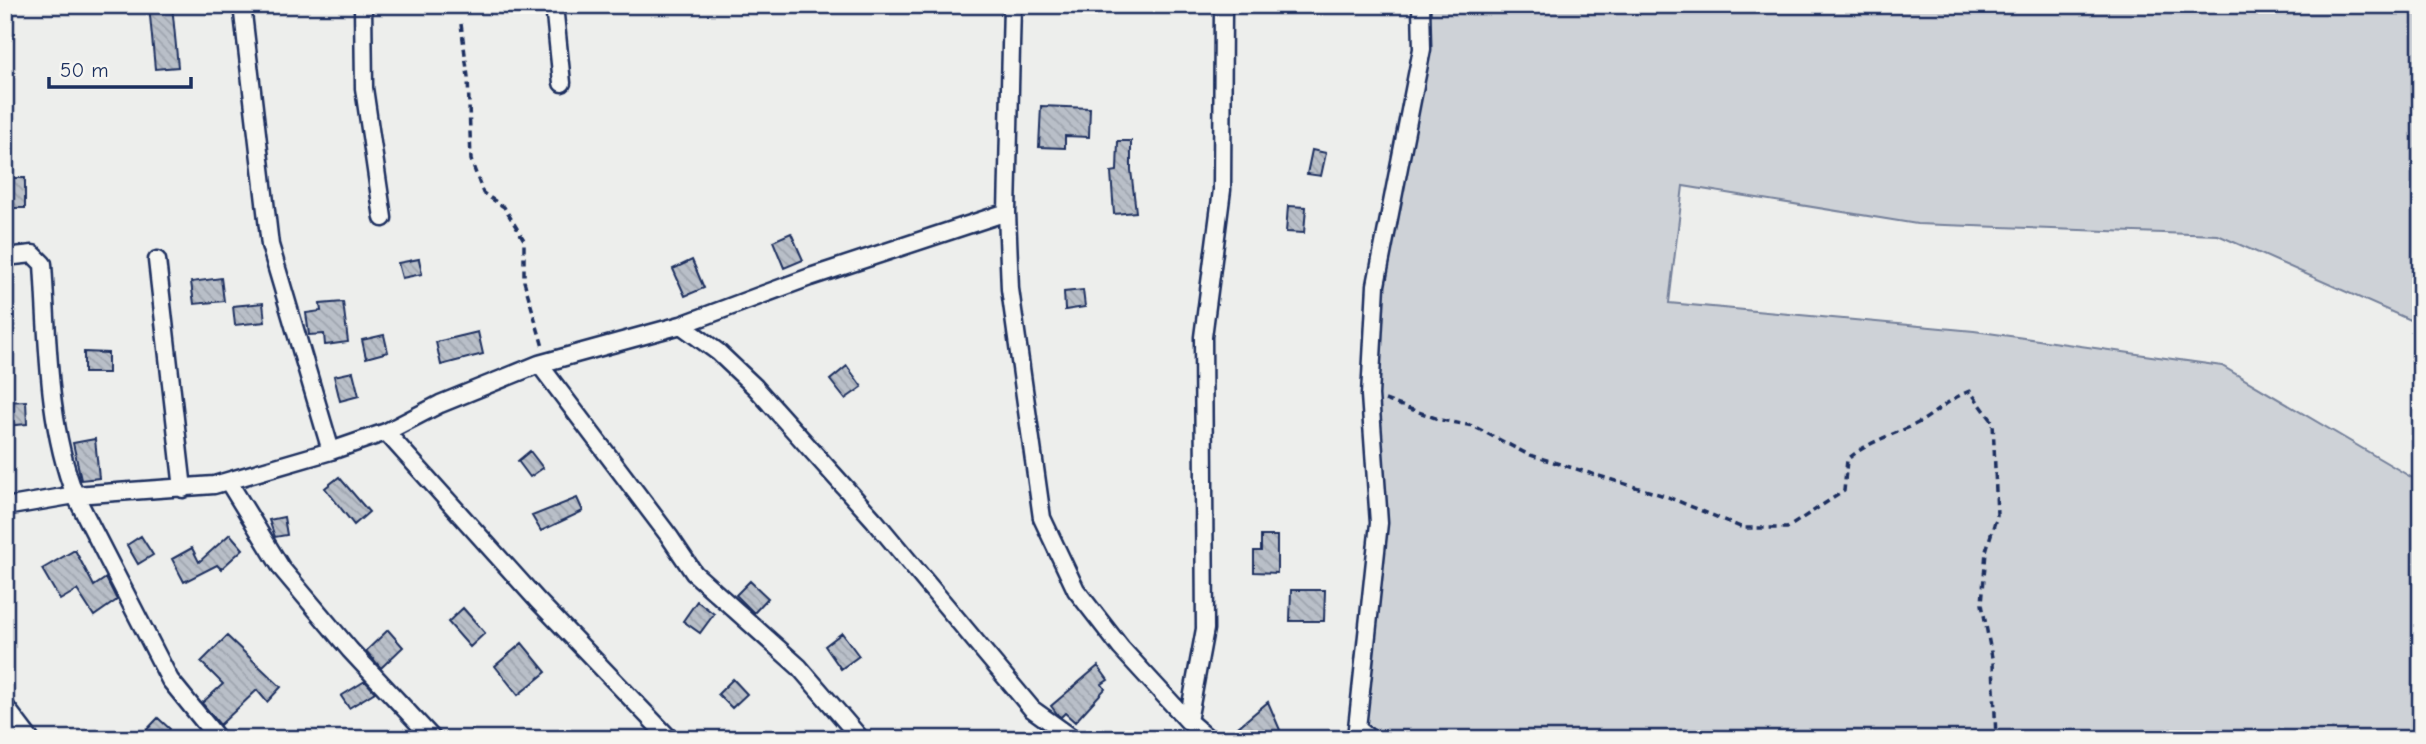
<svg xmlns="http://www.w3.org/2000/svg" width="2426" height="744" font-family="'Comic Neue',sans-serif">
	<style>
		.green { fill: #ced2d7; stroke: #74809a; stroke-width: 2 }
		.building { fill: url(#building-back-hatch); stroke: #1b2f5e; stroke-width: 2 }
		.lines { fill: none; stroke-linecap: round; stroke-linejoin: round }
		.street-casing { stroke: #1b2f5e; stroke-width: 21 }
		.path { stroke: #1b2f5e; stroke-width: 3.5; stroke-dasharray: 7 5; stroke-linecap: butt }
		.street { stroke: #f6f6f2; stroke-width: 16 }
	</style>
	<defs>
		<pattern id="building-back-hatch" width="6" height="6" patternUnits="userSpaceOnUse" patternTransform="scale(1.75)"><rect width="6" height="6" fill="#b9bfc8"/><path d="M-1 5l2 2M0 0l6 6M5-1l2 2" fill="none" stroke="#9ea4ae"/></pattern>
	</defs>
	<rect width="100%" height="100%" fill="#edeeec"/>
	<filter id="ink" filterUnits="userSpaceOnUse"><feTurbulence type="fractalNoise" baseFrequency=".0143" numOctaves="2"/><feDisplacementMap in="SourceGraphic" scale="14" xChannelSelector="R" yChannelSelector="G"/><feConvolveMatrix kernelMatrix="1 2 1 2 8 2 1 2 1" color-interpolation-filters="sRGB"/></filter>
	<g filter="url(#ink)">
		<path class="green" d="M1412 5H2421V325L2218 235 1917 224 1683 186 1669 303 1974 331 2222 366 2421 483V739H1375L1359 728 1373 500 1375 254 1419 33Z"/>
		<path class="building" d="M149 5H172L178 67 155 69Z
			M1041 106 1090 108 1089 137 1065 136V148L1039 147Z
			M1118 141H1131V170L1136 212 1114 214 1111 172 1117 171Z
			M1312 150 1326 153 1321 176 1307 174Z
			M6 178H25V208H5Z
			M1288 206 1306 207 1304 233 1286 232Z
			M791 233 803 260 784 268 773 241Z
			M419 259 422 274 402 278 398 263Z
			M692 260 704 288 685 296 673 269Z
			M221 278 224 301 194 304 191 282Z
			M1083 290 1085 307 1065 310 1064 292Z
			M343 302 348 342 325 345 324 334 309 335 306 313 321 311 320 304Z
			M263 303 265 322 235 325 233 306Z
			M478 332 483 354 441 365 436 342Z
			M384 335 388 352 366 358 362 340Z
			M84 352 108 353V373H84Z
			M847 366 862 387 845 399 830 380Z
			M353 372 359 396 340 401 334 376Z
			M26 401 27 424 5 426V402Z
			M95 439 99 478 81 480 73 443Z
			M530 451 543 468 530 477 518 461Z
			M339 477 369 512 354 525 325 488Z
			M577 498 583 511 541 531 532 516Z
			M284 517 287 535 275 537 269 520Z
			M230 534 243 549 221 569 217 565 184 582 172 559 192 548 199 562Z
			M141 536 153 555 138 564 127 545Z
			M1261 536H1277V573L1254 572V551H1261Z
			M75 550 94 586 106 578 117 600 94 616 77 590 60 600 42 569Z
			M750 581 768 598 754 613 736 595Z
			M1291 590H1325L1324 621H1290Z
			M697 601 714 614 700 633 683 621Z
			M463 608 485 633 470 647 448 622Z
			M388 630 403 647 381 668 366 651Z
			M842 633 859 656 841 669 825 646Z
			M227 636 281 687 267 702 257 690 220 725 202 703 223 684 201 662Z
			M522 643 546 672 518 695 495 666Z
			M1098 666 1108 680 1102 684 1105 689 1075 722 1065 713 1061 717 1058 715 1051 706Z
			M733 679 747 694 732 708 718 694Z
			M365 681 375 692 349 708 341 696Z
			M1268 702 1280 730 1269 739H1246L1237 728Z
			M158 718 170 729 161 739H138Z"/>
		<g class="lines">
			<defs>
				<path id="street" d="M242 5 270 245 331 451
					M363 5 364 88 383 218
					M554 5 562 83
					M1012 5 1007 212 1010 289 1042 518 1076 590 1121 648 1188 721 1209 739
					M5 257 33 254 43 264C48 341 47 423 75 495L170 680 218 739
					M157 260 183 489
					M681 325 718 352 755 387 875 521 1032 709 1074 739
					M539 364 669 536 694 573 799 667 861 739
					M386 432 537 600 670 739
					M228 481 282 569 350 650 433 739
					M5 507 75 495 214 485 331 451 386 432 440 404 539 364 681 325 810 277 1007 212
					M5 706 30 739
					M1188 721 1205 629 1203 337 1222 190 1223 5
					M1370 739 1357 728 1379 523 1370 395 1376 285 1422 49 1421 5"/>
			</defs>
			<use href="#street" class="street-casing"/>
			<path class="path" d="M461 24 468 77 471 160 483 193 504 207 524 240V281L543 347
				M1385 400 1441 420 1473 426 1527 454 1668 497 1743 528H1787L1844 491 1847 460C1867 442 1890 436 1914 425 1935 415 1946 400 1970 391L1993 422 1997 515 1986 551 1982 604 1993 663 1996 739"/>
			<use href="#street" class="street"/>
		</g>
	</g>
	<rect width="2426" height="744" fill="none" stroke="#f6f6f2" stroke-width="28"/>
	<rect x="14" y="14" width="2398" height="716" fill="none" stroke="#1b2f5e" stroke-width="2.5" filter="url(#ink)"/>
	<path d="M49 77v10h142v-10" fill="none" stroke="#1b2f5e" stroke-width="3.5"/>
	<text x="60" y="77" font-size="21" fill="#1b2f5e" stroke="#f6f6f2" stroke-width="5" paint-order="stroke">50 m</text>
</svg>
